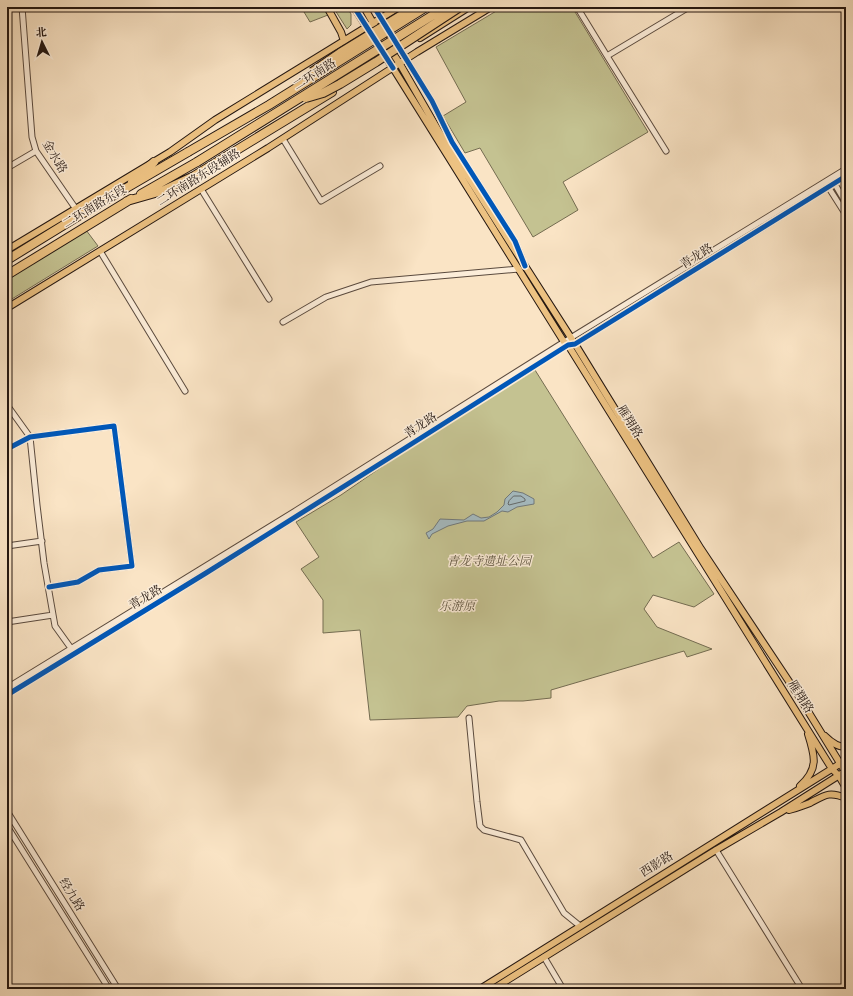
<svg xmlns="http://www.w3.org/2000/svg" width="853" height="996" font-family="Vollkorn,'Noto Serif SC',serif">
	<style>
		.green { fill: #c4c291; stroke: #746c51 }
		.water { fill: #a5bbc1; stroke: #71797b }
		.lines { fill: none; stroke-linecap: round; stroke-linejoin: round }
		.shore { stroke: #646969; stroke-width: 1 }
		.minor-casing { stroke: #5a4a3e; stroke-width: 7 }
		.major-casing { stroke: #241711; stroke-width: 8 }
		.highway-casing { stroke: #241711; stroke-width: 10 }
		.minor { stroke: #fcedd9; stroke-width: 5 }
		.major { stroke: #edc282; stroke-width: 6 }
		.highway { stroke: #edc282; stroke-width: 8 }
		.highway-bridge-casing { stroke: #241711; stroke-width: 10; stroke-linecap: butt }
		.highway-bridge { stroke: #edc282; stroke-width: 8 }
		.cycleway-casing { stroke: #fcedd9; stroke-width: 8 }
		.cycleway { stroke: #0057b8; stroke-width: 5 }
		.labels { text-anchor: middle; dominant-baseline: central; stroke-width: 3; stroke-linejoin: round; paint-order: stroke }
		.street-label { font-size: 12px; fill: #241711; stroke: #fcedd9 }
		.park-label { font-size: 12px; font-style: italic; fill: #5c533e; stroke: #fcedd9 }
	</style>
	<rect width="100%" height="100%" fill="#fae4c5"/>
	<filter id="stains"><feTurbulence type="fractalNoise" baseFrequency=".005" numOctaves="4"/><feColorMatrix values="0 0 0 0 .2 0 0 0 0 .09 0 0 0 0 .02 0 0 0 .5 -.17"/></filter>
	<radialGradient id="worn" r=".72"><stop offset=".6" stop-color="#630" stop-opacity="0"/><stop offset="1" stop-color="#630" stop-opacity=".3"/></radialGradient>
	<path class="green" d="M301 7H324L328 15 310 22Z
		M333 7H347L351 14V25L347 29Z
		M503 7H572L648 132 563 182 578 210 533 237 480 148 465 153 443 116 466 102 436 47Z
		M86 230 98 246 7 302V280Z
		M535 370 653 558 679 542 714 594 694 607 653 595 644 609 657 627 712 649 687 657 684 651 551 690V698L523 701H499L467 706 458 717 370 720 360 630 323 633V600L301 569 319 557 296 522 341 495 422 439Z"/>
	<path class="water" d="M513 491 523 493 534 499V504L517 507 508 512 502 511 484 521H467L448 526 432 534 429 539 426 533 433 529 440 519 464 520 473 514 481 518 489 517 497 512 504 505 505 499Z"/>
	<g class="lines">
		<path class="shore" d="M514 496H521L525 499V501L509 505 508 504 509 501Z"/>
		<defs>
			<path id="minor" d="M22 7 32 137 36 151 78 212
				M374 7 432 101 452 142 515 241 522 258
				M577 7 607 56 666 151
				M607 56 689 7
				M283 139 321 201 380 166
				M7 168 36 151
				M833 181 846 203
				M827 185 846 215
				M201 189 269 299
				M100 251 185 391
				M283 322 326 297 371 282 519 269
				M7 405 30 437 37 505 44 563 55 626 73 651
				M7 449 30 437 114 426 132 566 99 570 78 582 49 587
				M7 546 42 541
				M7 622 53 615
				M7 688 297 510 564 342 846 169
				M7 695 206 573 405 448 568 345 575 344 846 176
				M469 718 477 802 480 826 484 830 521 840 564 913 580 926
				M7 811 118 989
				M7 826 109 989
				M716 850 802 989
				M544 957 563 989"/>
			<path id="major" d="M327 7 341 32 344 41
				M354 7 393 68 564 342 568 345 832 769 839 776 846 788
				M364 7 373 23 400 64 438 130 575 344 701 549 798 695 846 773
				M420 38 469 7
				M7 250 170 152 215 120 399 7
				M7 308 268 148 417 52 491 7
				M825 736C831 742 837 747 846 747
				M800 786C819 769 815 756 808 734
				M789 810C796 808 803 806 810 803 825 795 829 791 846 798
				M480 989 846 760
				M493 989 716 850 781 812 841 774"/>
			<path id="highway" d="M132 182 154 162
				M141 194 197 162
				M127 201 162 191 194 176 332 92
				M7 260 80 215 188 152
				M7 275 131 199"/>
		</defs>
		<use href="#minor" class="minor-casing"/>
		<use href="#major" class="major-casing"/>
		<use href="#highway" class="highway-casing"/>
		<use href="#minor" class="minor"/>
		<use href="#major" class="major"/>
		<use href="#highway" class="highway"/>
		<defs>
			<path id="highway-bridge" d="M312 72 340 53 415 7
				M306 98 323 93 340 84 376 62 460 7
				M188 152 269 105 426 7
				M197 162 446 7"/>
		</defs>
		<use href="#highway-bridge" class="highway-bridge-casing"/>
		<use href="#highway-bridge" class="highway-bridge"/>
		<defs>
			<path id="cycleway" d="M354 7 393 68
				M374 7 432 101 452 142 515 241 525 266
				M7 449 30 437 114 426 132 566 99 570 78 582 49 587
				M7 695 206 573 405 448 568 345 575 344 846 176"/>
		</defs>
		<use href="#cycleway" class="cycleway-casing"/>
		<use href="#cycleway" class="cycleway"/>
	</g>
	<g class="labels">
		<g class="street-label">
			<text transform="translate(315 75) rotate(-32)">二环南路</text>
			<text transform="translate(54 157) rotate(59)">金水路</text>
			<text transform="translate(199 178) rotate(-32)">二环南路东段辅路</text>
			<text transform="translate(95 207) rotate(-31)">二环南路东段</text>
			<text transform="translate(697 257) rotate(-32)">青龙路</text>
			<text transform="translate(629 422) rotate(58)">雁翔路</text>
			<text transform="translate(421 426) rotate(-33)">青龙路</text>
			<text transform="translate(146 598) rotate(-31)">青龙路</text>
			<text transform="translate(800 697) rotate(58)">雁翔路</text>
			<text transform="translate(657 865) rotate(-32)">西影路</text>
			<text transform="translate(71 895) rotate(58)">经九路</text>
		</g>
		<g class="park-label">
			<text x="489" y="562">青龙寺遗址公园</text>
			<text x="457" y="607">乐游原</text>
		</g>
	</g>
	<rect width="853" height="996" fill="none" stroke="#fae4c5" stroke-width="24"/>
	<rect x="8" y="8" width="837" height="980" fill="none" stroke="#241711" stroke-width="2"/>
	<rect x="12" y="12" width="829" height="972" fill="none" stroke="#241711"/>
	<g transform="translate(42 42) rotate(355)" stroke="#fcedd9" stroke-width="3" paint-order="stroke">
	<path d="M0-3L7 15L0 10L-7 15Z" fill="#241711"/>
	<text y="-6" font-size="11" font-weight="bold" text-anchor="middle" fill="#241711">北</text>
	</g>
	<rect width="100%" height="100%" filter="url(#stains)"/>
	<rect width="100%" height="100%" fill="url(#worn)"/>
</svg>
